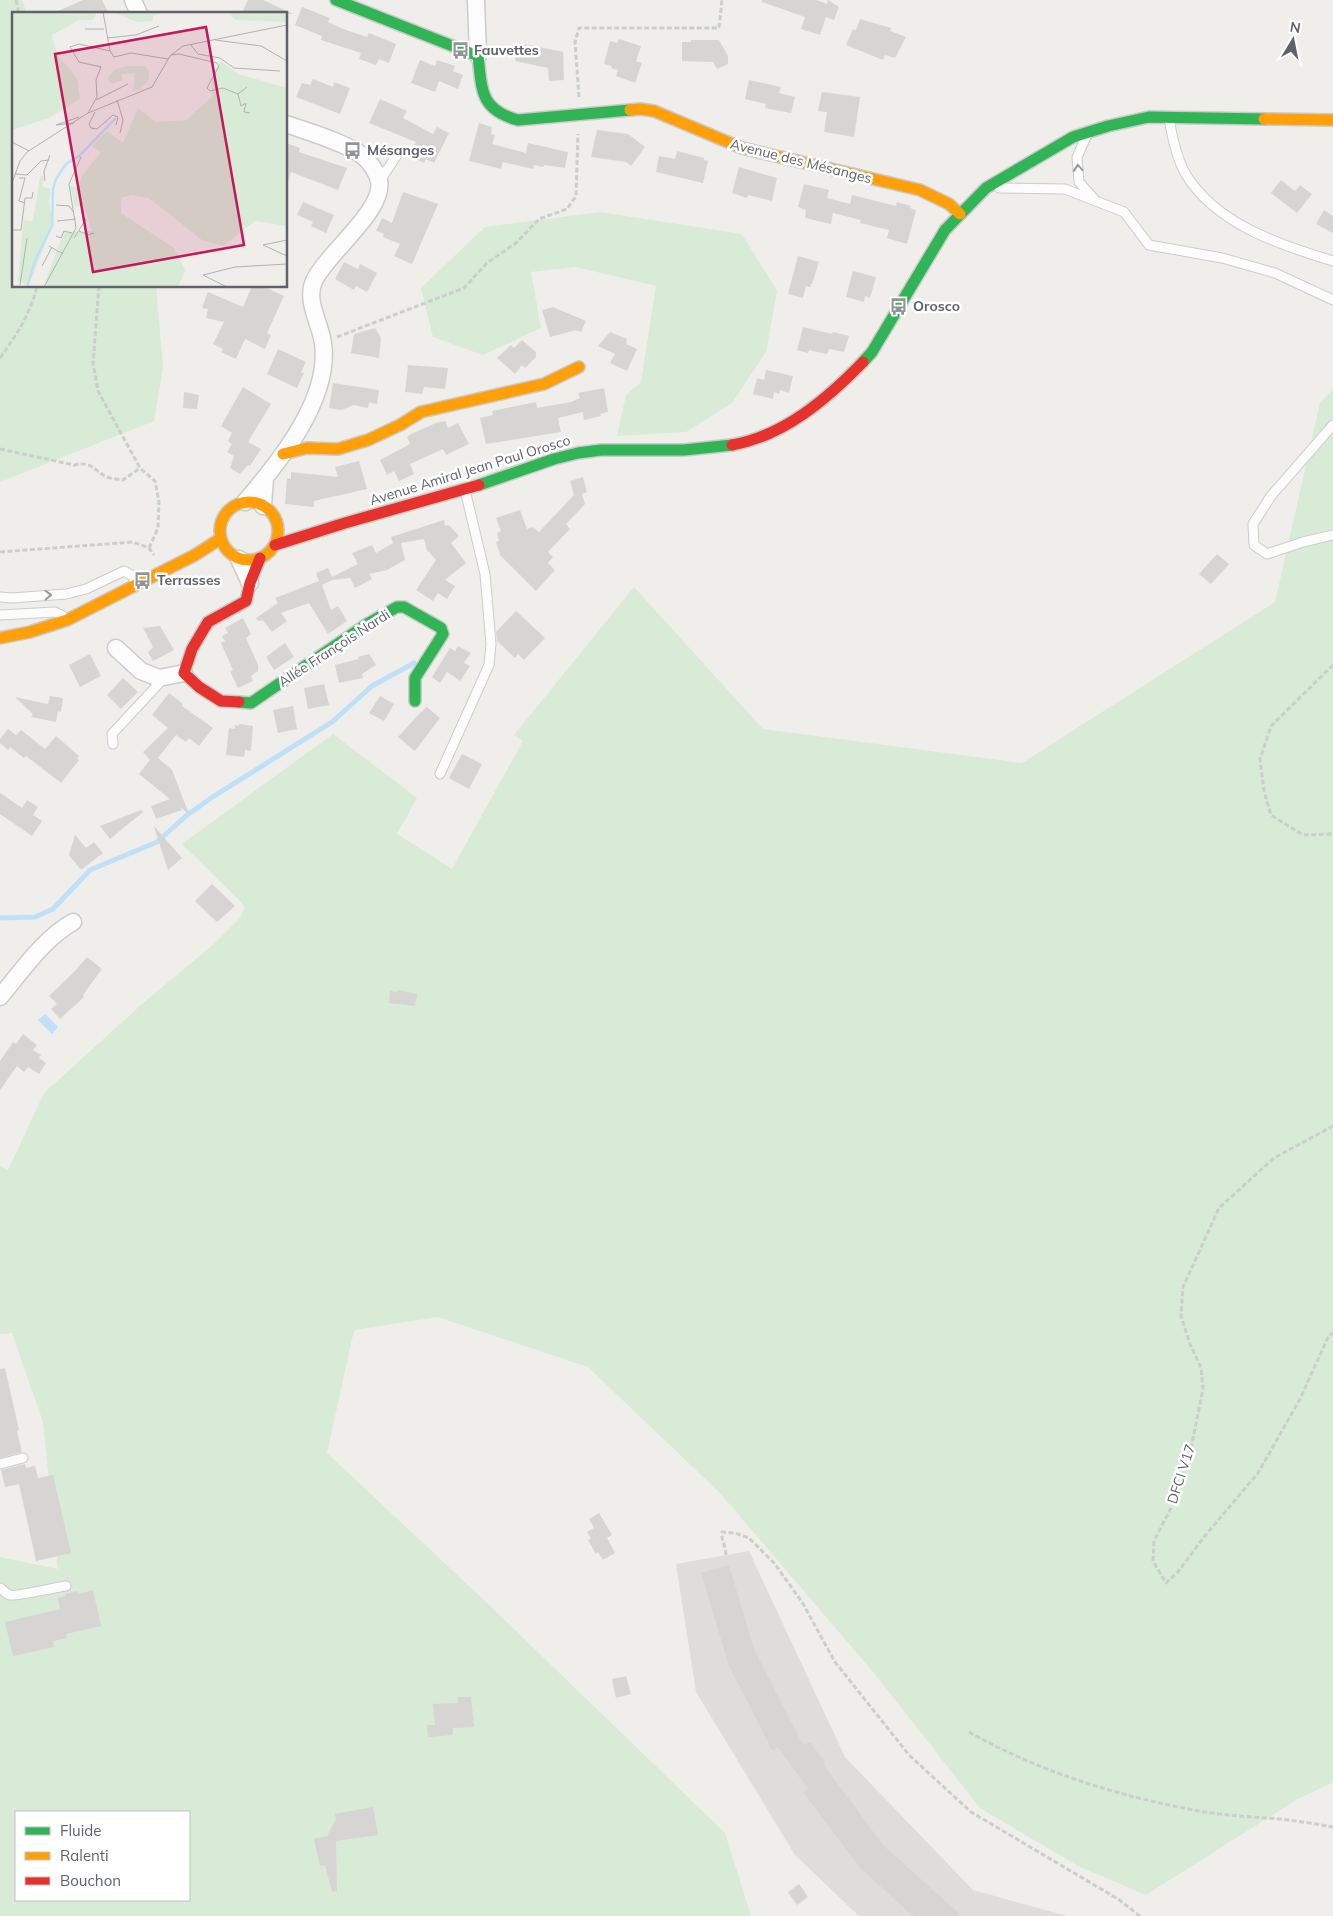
<svg xmlns="http://www.w3.org/2000/svg" width="1333" height="1916" font-family="Mulish,sans-serif">
	<style>
		.industrial { fill: #dfddda }
		.green { fill: #d8ebd6; fill-rule: evenodd }
		.water { fill: #bfe0f9 }
		.lines { fill: none; stroke-linecap: round; stroke-linejoin: round }
		.stream { stroke: #bfe0f9; stroke-width: 5 }
		.building { fill: #d6d5d3 }
		.lane-casing { stroke: #cbcccc; stroke-width: 11 }
		.street-casing { stroke: #cbcccc; stroke-width: 19 }
		.fast-casing { stroke: #cacacb; stroke-width: 14 }
		.slow-casing { stroke: #cacacb; stroke-width: 14 }
		.jam-casing { stroke: #cacacb; stroke-width: 14 }
		.path { stroke: #cacfcc; stroke-width: 3; stroke-dasharray: 5 2.5; stroke-linecap: butt }
		.lane { stroke: #fdfcfc; stroke-width: 9 }
		.street { stroke: #fdfcfc; stroke-width: 16 }
		.fast { stroke: #30b455; stroke-width: 11 }
		.slow { stroke: #ff9f0a; stroke-width: 11 }
		.jam { stroke: #e5322d; stroke-width: 11 }
		.oneway { stroke: #96999c }
		.labels { text-anchor: middle; dominant-baseline: central; stroke-width: 5; stroke-linejoin: round; paint-order: stroke }
		.poi-label { font-size: 14px; font-weight: bold; fill: #5f6368; stroke: #fff; text-anchor: start }
		.street-label { font-size: 14px; fill: #5f6368; stroke: #fff }
		.inset-river { fill: none; stroke: #bfe0f9; stroke-width: 2.5 }
		.inset-road { fill: none; stroke: #b1b2b2; stroke-width: 1 }
		.view { fill: #c2185b; fill-opacity: 0.15; stroke: #c2185b; stroke-width: 2.5 }
		.inset-edge { fill: none; stroke: #5f6368; stroke-width: 2.5 }
	</style>
	<rect width="100%" height="100%" fill="#efeeea"/>
	<path class="industrial" d="M749 1551 845 1757 973 1890 1067 1916H859L795 1855 696 1692 676 1564Z"/>
	<path class="green" d="M0 0H22L27 14H14V286H156L163 367 154 421 0 482Z
		M600 212 742 234 777 291 766 352 732 403 686 432 617 436 626 395 641 382 656 286 576 267 531 272 541 328 483 355 433 337 421 288 485 227Z
		M1333 389V1782L1296 1800 1146 1895 1078 1866 980 1808 874 1673 720 1493 588 1367 438 1317 354 1330 327 1453 486 1602 725 1833 751 1916H0V1557L58 1569 43 1422 12 1333 0 1334V1166L8 1170 44 1093 141 1005 215 943 239 919 245 908 240 901 182 844 333 734 417 798 397 834 452 869 523 741 514 735 634 587 763 729 1022 763 1275 602 1320 403ZM16 1812H189V1900H16Z"/>
	<path class="water" d="M45 1014 58 1027 52 1034 38 1020Z"/>
	<g class="lines">
		<path class="stream" d="M0 918 35 917 53 909 90 870 157 842 186 816 211 798 332 722 372 686 414 663"/>
	</g>
	<path class="building" d="M83 0H102L109 14H51Z
		M248 0H263L293 14H241Z
		M762 0H816L827 4 828 0 839 7 834 20 826 17 820 35 801 29 805 17 762 2Z
		M302 7 330 18 328 22 343 29 367 37 369 33 396 44 389 63 379 59 376 65 359 59 361 53 321 40 322 36 295 25Z
		M860 19 891 28 890 31 906 37 895 58 885 55 883 60 846 45 853 29 856 30Z
		M619 39 641 46 636 61 642 63 635 83 616 76 618 70 611 68 612 66 604 64 610 41 617 43Z
		M691 40H719L728 56V64L717 69 713 62 682 61V42H691Z
		M519 43 563 52 564 80 549 81 548 68 515 61Z
		M420 60 435 66 437 60 455 66 453 71 463 75 458 89 439 81 435 92 411 83Z
		M313 79 333 87 334 82 350 88 340 114 296 97 302 83 310 85Z
		M749 80 781 87 779 93 795 97 791 113 765 108 766 104 745 99Z
		M822 92 860 97 854 137 824 132 827 112 818 111Z
		M380 99 407 111 403 118 433 134 437 127 449 133 434 163 426 159 424 163 409 156 416 142 369 123Z
		M479 123 492 127 491 134 495 135 492 144 526 153 528 143 568 152 565 168 544 165 543 167 534 165 533 169 503 162 501 169 469 161Z
		M597 130 628 134 645 147 631 166 626 162 591 157Z
		M286 143 300 148 299 152 347 168 338 190 291 172 288 182 286 181Z
		M677 151 704 158V160L708 161 703 183 656 172 659 156 675 159Z
		M739 167 777 178 772 201 748 195 747 198 732 193Z
		M1281 180 1295 191 1300 185 1312 194 1297 213 1271 193Z
		M804 184 829 190 827 198 850 204 852 195 896 206 897 202 911 206 910 208 916 210 907 244 887 238 889 230 860 223 861 220 833 213 831 224 805 218 806 210 798 207Z
		M403 192 438 204 412 264 394 256 400 244 383 237 384 234 376 231 382 218 392 223Z
		M303 202 334 215 326 233 311 226 313 222 297 215Z
		M1324 210 1333 216V233L1316 224Z
		M798 256 819 262 812 284H811L810 287 806 286 803 298 788 294Z
		M344 262 358 269 360 264 377 273 367 292 356 286 354 290 335 279Z
		M853 271 876 277 870 298 865 296 864 302 846 297Z
		M252 286H262L284 296 267 333 271 335 265 349 245 339 236 359 221 352 223 349 213 344 224 322 206 318 208 309 202 308 208 292 243 307Z
		M553 307 586 321 581 332 576 330 550 337 542 310Z
		M803 327 832 334 833 332 849 336 844 352 829 349 827 354 809 350 808 353 797 350Z
		M375 328 381 338 379 358 351 353 354 334Z
		M610 332 627 339 626 344 637 349 627 371 610 363 615 354 598 346Z
		M522 340 536 352V357L525 368 522 365 515 374 497 358 511 345 514 348Z
		M278 349 306 362 301 372 304 373 297 388 267 374Z
		M408 365 448 368 445 389 424 387 422 394 405 392Z
		M766 370 793 376 789 393 780 390 779 394 774 392 773 399 753 394 757 378 764 380Z
		M333 383 379 390 377 404 369 402 368 408 354 405 341 410 329 408Z
		M243 387 271 404 248 442 261 449 250 466 248 465 240 474 230 468 234 456 227 452 232 444 228 441 232 433 221 426Z
		M604 388 608 412 600 414 601 416 584 420 583 412 558 418 561 432 486 444 480 418 493 415 492 411 536 402 537 408 571 402 580 398 578 393Z
		M184 392 199 395 197 409 183 408Z
		M445 421 448 428 458 423 469 444 446 455 443 449 410 464 414 474 399 481 394 471 387 475 380 460 410 444 407 437 411 434 436 423Z
		M359 461 367 489 314 501V507L285 504 287 478 291 479V472L338 477 335 467Z
		M583 477 587 492 582 494 585 504 566 524 570 529 548 552 553 557 548 563 555 570 536 591 500 555 496 542 499 541 497 533 501 531 496 518 520 510 527 529 533 527 539 532 574 495 570 481Z
		M444 520 445 526 449 525 459 536 451 543 466 563 445 580 455 586 447 599 438 593 433 601 416 590 436 560 427 550 424 539 401 543 405 560 387 570 369 574 372 579 355 588 350 578 332 580 322 585 331 610 338 606 347 621 328 634 309 603 281 613 287 621 272 632 263 620 258 621 256 618 278 603 275 598 319 581 316 573 328 568 332 577 358 564 352 553 372 545 376 553 393 543 391 537Z
		M1217 554 1229 564 1211 584 1199 574Z
		M516 611 545 638 524 660 518 654 515 658 497 641 496 632Z
		M243 618 251 634 246 638 258 665V671L251 676 253 681 238 688 230 671 233 670 221 643 225 641 222 636 228 633 225 628Z
		M160 626 174 650 153 661 148 652 153 647 143 628Z
		M285 643 294 657 274 670 266 657Z
		M458 646 471 653 464 663 470 666 460 681 447 672 440 683 432 677 450 648 455 651Z
		M90 654 101 676 80 687 69 665Z
		M369 654 376 665 362 674 363 678 339 683 335 665 359 659 358 657Z
		M123 678 138 692 121 709 107 695Z
		M324 684 329 705 308 709 304 688Z
		M169 693 183 704 182 706 213 728 199 746 189 738 186 742 176 735 158 758 172 770 189 814 180 807 182 810 156 819 151 806 170 799 139 774 150 760 143 752 168 728 152 715Z
		M50 696 63 698 61 712 58 711 56 722 31 717 33 714 15 697 48 704Z
		M380 696 394 704 384 721 369 713Z
		M293 706 297 729 278 733 273 710Z
		M427 707 440 718 415 751 398 737 419 714Z
		M239 724 253 726 251 751 245 750 244 757 226 755 229 728 235 729V725L239 726Z
		M8 729 16 735 21 730 45 749 56 736 79 756 77 758 79 760 61 783 26 756 24 758 10 747 8 750 0 743V739Z
		M462 754 482 764 469 789 449 778Z
		M0 793 22 808 27 800 38 807 33 815 42 821 32 836 0 814Z
		M141 810 143 812 110 839 100 826Z
		M154 826 182 858 168 870 154 827Z
		M75 835 86 848 94 842 103 853 81 870 69 855Z
		M212 884 235 906 217 922 195 901Z
		M87 957 102 969 83 995 84 997 60 1019 51 1009 57 1004 49 996 75 971Z
		M398 990 417 994 415 1006 389 1003 390 991 398 992Z
		M23 1034 37 1045 33 1050 41 1055 39 1058 46 1063 39 1074 28 1067 24 1072 17 1066 0 1090V1061L13 1042 16 1044Z
		M5 1368 19 1430 17 1431 22 1452 0 1458V1369Z
		M25 1464 26 1468 35 1466 38 1478 53 1475 71 1553 36 1561 19 1484 5 1487 1 1470Z
		M599 1513 612 1535 607 1538 615 1553 603 1560 598 1552 596 1554 588 1540 591 1539 587 1532 594 1528 589 1519Z
		M729 1565 754 1649 803 1745 810 1742 825 1762 823 1764 884 1846 962 1916H913L860 1868 803 1792 808 1789 778 1747 772 1750 729 1666 701 1573Z
		M93 1590 101 1626 66 1634 67 1638 53 1641 54 1647 13 1656 5 1622 60 1609 58 1598 65 1596V1594L78 1591 79 1594Z
		M626 1676 631 1694 616 1698 612 1679Z
		M458 1697H471L474 1727 453 1728V1735L428 1737 427 1725H435L433 1704 458 1703Z
		M373 1807 378 1835 336 1841 337 1891 332 1892 325 1865 320 1866 314 1839 327 1836 336 1819 335 1814Z
		M799 1884 808 1897 797 1905 788 1892Z"/>
	<g class="lines">
		<defs>
			<path id="lane" d="M1169 118C1172 137 1176 156 1185 173 1215 224 1280 245 1333 261
				M1086 137 1077 157 1079 182 1094 199
				M379 182 399 152
				M999 188 1065 189 1124 212 1149 245 1222 258 1275 273 1333 300
				M1333 425 1271 496 1253 524 1254 545 1267 554 1303 542 1333 535
				M0 597 12 598 66 594 86 589 124 571 133 576 135 583
				M0 615 55 612 63 616
				M113 744 112 734 164 678
				M440 774 489 665 491 644 485 574 465 490
				M0 1464 23 1458
				M0 1588C3 1590 7 1594 10 1595 15 1597 57 1587 66 1586"/>
			<path id="street" d="M133 0 139 14
				M476 0 478 56
				M245 502C279 462 331 399 323 343 320 322 305 301 314 281 327 253 385 210 379 181 377 172 370 162 363 156 347 143 306 131 286 124
				M263 506 265 478
				M239 559 250 583
				M116 648 141 671 159 678 184 673
				M0 997C21 972 44 938 73 922"/>
			<path id="fast" d="M336 0 478 56C482 90 480 110 518 120L630 110
				M863 362 872 352 945 230 986 188 1073 137 1108 126 1149 117 1264 119
				M479 485 554 459 578 453 601 450H684L732 445
				M239 702 251 703 367 624 397 607H404L441 628 443 634 415 678V701"/>
			<path id="slow" d="M630 110 640 109 654 111 742 148 920 190 949 204 960 214
				M1264 119 1333 120
				M283 454 307 448 338 449 368 440 400 425 421 412 544 384 579 367
				M220 531a29 29 0 1 1 58 0a29 29 0 1 1-58 0Z
				M0 638 30 632 67 620 195 555 220 539"/>
			<path id="jam" d="M732 445C784 436 827 399 863 362
				M275 545 345 523 479 485
				M239 702 221 701 199 687 184 673 192 649 208 622 246 601 250 583 260 558"/>
		</defs>
		<use href="#lane" class="lane-casing"/>
		<use href="#street" class="street-casing"/>
		<use href="#fast" class="fast-casing"/>
		<use href="#slow" class="slow-casing"/>
		<use href="#jam" class="jam-casing"/>
		<path class="path" d="M16 0 19 14
			M579 97 575 42 579 28H719L722 0
			M99 286 93 363 98 391 140 468 155 481 159 502 158 528 149 548
			M337 337 464 288 487 263 516 243 539 219 567 209 576 196 578 134
			M0 358C16 336 31 313 37 286
			M0 449 74 465C94 461 93 471 107 477 112 479 118 479 123 480L140 468
			M0 552 133 542 149 548 154 555
			M1333 665 1271 726 1260 759 1264 791 1271 815 1303 835 1333 834
			M1333 1126 1274 1158 1219 1208 1183 1287 1181 1316 1190 1344 1201 1368 1203 1389 1188 1463 1171 1508 1154 1541 1153 1561 1166 1583 1178 1572 1204 1537 1258 1473 1300 1399 1329 1335 1333 1333
			M726 1555C726 1546 721 1541 722 1532L735 1533 749 1538 774 1563 802 1602 835 1662 909 1755 971 1812 1118 1899 1140 1916
			M969 1732C1044 1774 1121 1797 1205 1812 1230 1816 1255 1817 1280 1819 1298 1821 1316 1824 1333 1827"/>
		<use href="#lane" class="lane"/>
		<use href="#street" class="street"/>
		<use href="#fast" class="fast"/>
		<use href="#slow" class="slow"/>
		<use href="#jam" class="jam"/>
	</g>
	<defs><path id="oneway-chevron" d="M-2-3.5L2.5 0L-2 3.5" fill="none" stroke-width="1.6" stroke-linecap="round" stroke-linejoin="round" transform="scale(1.25)"/></defs>
	<g class="oneway">
		<use href="#oneway-chevron" transform="translate(1078 168) rotate(-95)"/>
		<use href="#oneway-chevron" transform="translate(48 595) rotate(-2)"/>
	</g>
	<defs>
		<symbol id="bus-bare" viewBox="-9 -9 18 18"><path d="M-5-6H5V4H4V6H2V4H-2V6H-4V4H-5ZM-3.5-4V0h7V-4ZM-3.5 1.2v1.5H-2V1.2ZM2 1.2v1.5H3.5V1.2Z" fill="#919496" stroke="#fff" stroke-width="2.5" paint-order="stroke"/></symbol>
	</defs>
	<g fill-rule="evenodd">
		<use href="#bus-bare" x="448" y="38" width="25" height="25"/>
		<use href="#bus-bare" x="340" y="138" width="25" height="25"/>
		<use href="#bus-bare" x="886" y="294" width="25" height="25"/>
		<use href="#bus-bare" x="130" y="568" width="25" height="25"/>
	</g>
	<g class="labels">
		<g class="poi-label">
			<text x="474" y="50">Fauvettes</text>
			<text x="367" y="150">Mésanges</text>
			<text x="913" y="306">Orosco</text>
			<text x="157" y="580">Terrasses</text>
		</g>
		<g class="street-label">
			<text transform="translate(801 161) rotate(14)">Avenue des Mésanges</text>
			<text transform="translate(470 470) rotate(-17)">Avenue Amiral Jean Paul Orosco</text>
			<text transform="translate(334 648) rotate(-33)">Allée François Nardi</text>
			<text transform="translate(1181 1474) rotate(-72)">DFCI V17</text>
		</g>
	</g>
	<g transform="translate(12 12)">
		<rect width="275" height="275" fill="#efeeea"/>
		<path d="M0 0H85L81 8H67L40 23 45 42 65 66 68 87 37 106 0 118ZM102 0H158L141 3V9L124 10ZM216 0H275V10L223 8ZM209 49 226 62 275 76V214L243 209 211 234 190 228 137 186 119 183 109 186V201L162 236 173 258 166 275H37L33 270 52 220 80 219 71 193 63 195 58 174 67 175 69 165 89 140 80 134 95 119 111 131 126 96 144 110 174 108 200 85 201 61ZM115 54H132L137 59V67L129 77 121 79 123 61 109 62 111 68 99 72 96 66 102 58ZM28 164H32L30 175 39 177 37 190 41 212 17 273 6 270 10 223 12 208 21 209Z" fill="#d8ebd6"/>
		<path class="inset-river" d="M15 275 23 249 40 214 41 177 44 167 54 152 67 144 104 106"/>
		<path class="inset-road" d="M91 0 98 39M73 17H92M95 26 124 23 147 14M203 28 249 34 275 49M178 32 186 42 208 46 222 56 268 59M159 43 167 42 205 51 207 54 195 76 198 79 211 76 226 82 235 75M226 82 229 94 234 91 232 100 238 101M84 88 116 72M105 88 111 108 108 121M83 100 77 112 79 116 85 117 101 103 106 105 104 113M76 101 140 75 158 44 171 34 275 13M62 111 44 113 67 105M0 130 17 139M3 162 15 163 29 149 37 148M7 166H13L7 189 13 191M33 169 32 159 38 143M0 171 8 149 15 140 76 101 85 85 84 68 89 55 67 50 58 35 67 32 98 39 102 45 119 41 156 47M44 193 57 194 62 201M45 209 64 207M0 218H9L13 186H20L21 180M67 219 76 223 82 221M44 224 49 226 52 219 60 221M62 226 74 207M275 228 251 233 275 244M37 234 51 242M30 254 40 235M8 273 15 226M32 275 64 216 57 172 69 145M215 275 191 263 223 255 275 252M257 275 275 274"/>
		<path class="view" d="M194 15 232 233 81 260 43 42Z"/>
		<rect width="275" height="275" class="inset-edge"/>
	</g>
	<rect x="15" y="1811" width="175" height="90" fill="#ffffff" stroke="#bfc1c3"/>
	<rect x="25" y="1827" width="25" height="8" fill="#30b455" stroke="#bfc1c3"/>
	<text x="60" y="1836" font-size="15" fill="#5f6368">Fluide</text>
	<rect x="25" y="1852" width="25" height="8" fill="#ff9f0a" stroke="#bfc1c3"/>
	<text x="60" y="1861" font-size="15" fill="#5f6368">Ralenti</text>
	<rect x="25" y="1877" width="25" height="8" fill="#e5322d" stroke="#bfc1c3"/>
	<text x="60" y="1886" font-size="15" fill="#5f6368">Bouchon</text>
	<g transform="translate(1293 40) rotate(10)" stroke="#ffffff" stroke-width="4" paint-order="stroke">
	<path d="M0-4L9 19L0 12L-9 19Z" fill="#5f6368"/>
	<text y="-8" font-size="14" font-weight="bold" text-anchor="middle" fill="#5f6368">N</text>
	</g>
</svg>
